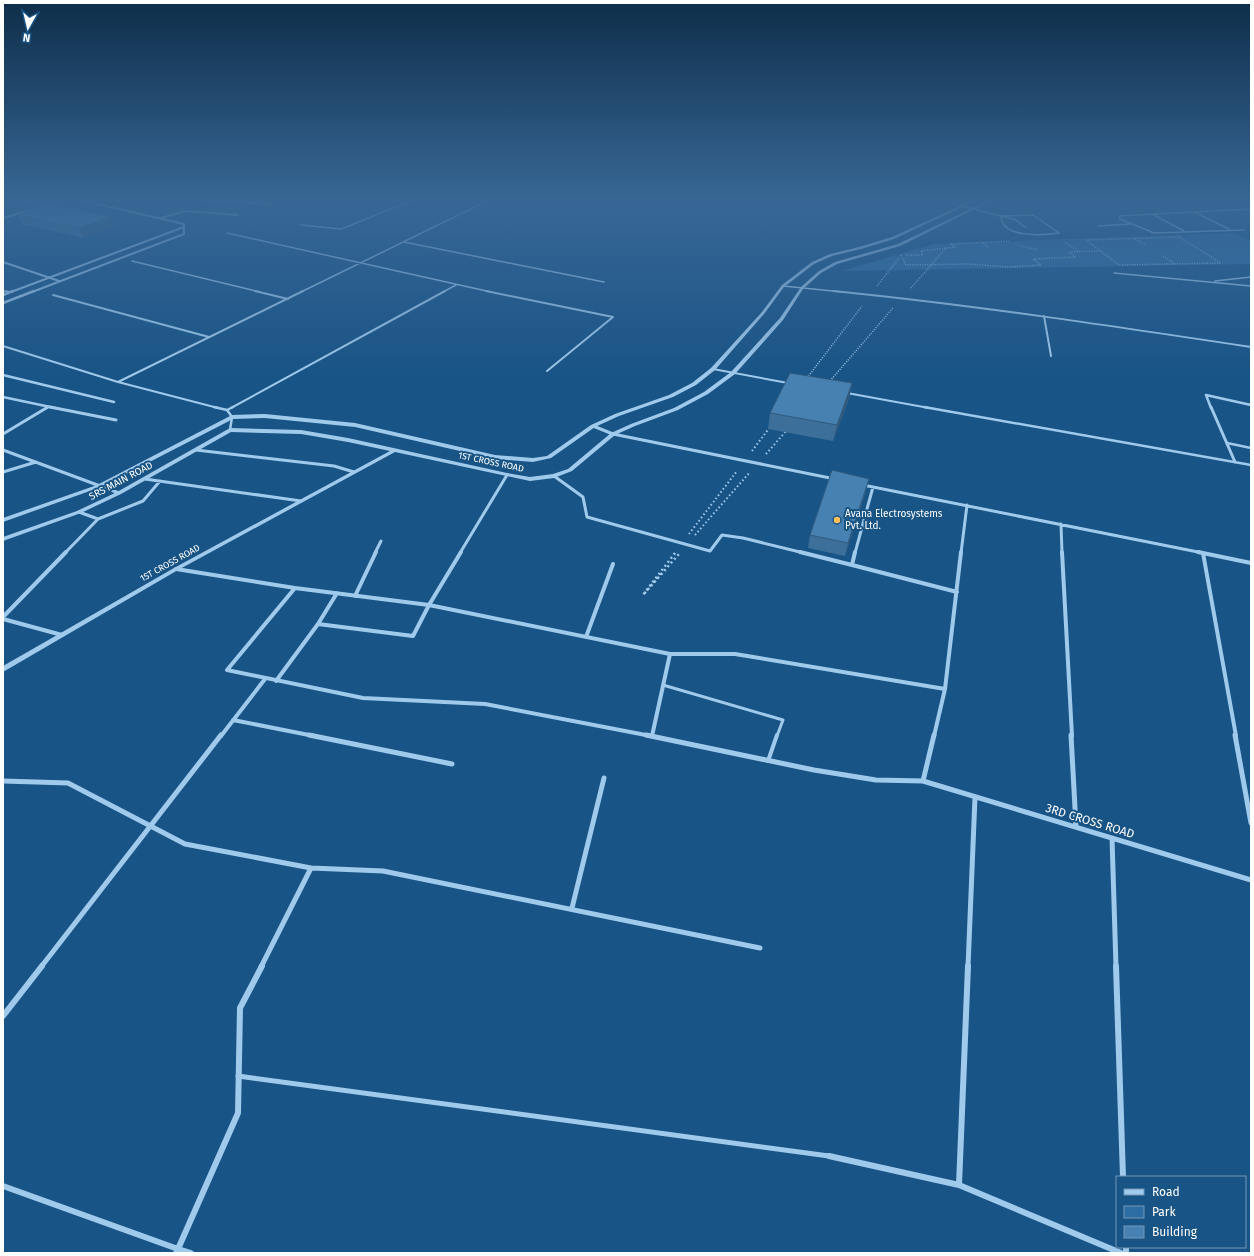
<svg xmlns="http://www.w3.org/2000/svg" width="1254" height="1256" font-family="'Fira Sans',sans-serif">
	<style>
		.green { fill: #2c6ea4 }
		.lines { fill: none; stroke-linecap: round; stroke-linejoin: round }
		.path-far2 { stroke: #a0caec; stroke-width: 1.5; stroke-dasharray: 1 1.5; stroke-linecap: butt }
		.path-far1 { stroke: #a0caec; stroke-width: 2; stroke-dasharray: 1.5 2.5; stroke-linecap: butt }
		.path { stroke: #a0caec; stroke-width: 2.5; stroke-dasharray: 2 3; stroke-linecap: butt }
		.service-far5 { stroke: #a0caec; stroke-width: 1.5 }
		.service-far4 { stroke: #a0caec; stroke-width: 2 }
		.service-far3 { stroke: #a0caec; stroke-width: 2.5 }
		.service-far2 { stroke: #a0caec; stroke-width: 3 }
		.service-far1 { stroke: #a0caec; stroke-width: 4 }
		.service { stroke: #a0caec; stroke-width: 5 }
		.minor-far5 { stroke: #a0caec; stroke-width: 2 }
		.minor-far4 { stroke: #a0caec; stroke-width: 2.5 }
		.minor-far3 { stroke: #a0caec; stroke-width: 3 }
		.minor-far2 { stroke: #a0caec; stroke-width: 4 }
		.minor-far1 { stroke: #a0caec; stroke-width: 5 }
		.minor { stroke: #a0caec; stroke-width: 6 }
		.tertiary { fill: #a0caec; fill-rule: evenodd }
		.wall { fill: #3c6f99 }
		.shaded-wall { fill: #315a7d }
		.building { fill: #4681b2; stroke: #315a7d }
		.poi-dot { fill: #ffbf5b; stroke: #195486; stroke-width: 1.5 }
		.labels { text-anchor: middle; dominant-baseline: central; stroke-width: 4; stroke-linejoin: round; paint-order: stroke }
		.far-street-label { font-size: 9px; fill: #fff; stroke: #195486 }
		.street-label { font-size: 10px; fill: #fff; stroke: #195486 }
		.poi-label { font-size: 10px; fill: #fff; stroke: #195486; text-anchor: start }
		.near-street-label { font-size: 12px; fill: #fff; stroke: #195486 }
	</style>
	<rect width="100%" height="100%" fill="#195486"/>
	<path class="green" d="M3 200H43L3 211Z
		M1235 233 1251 242V264L842 271 934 244Z"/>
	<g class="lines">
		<path class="path-far2" d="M1179 237 1221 263 1119 265 1086 240Z
			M1135 239 1146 245
			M1065 242 1078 251
			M983 243 989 248
			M1021 246 1038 250
			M1069 252 1100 251
			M901 255 906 265 967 264 1009 267 1041 265 1033 259 1076 257 1069 252
			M906 255H923L921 251 956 247 951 244 1009 241
			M1163 256 1174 263
			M877 286 899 258
			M911 288 946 248
			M807 378 862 306
			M830 381 893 308"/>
		<path class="path-far1" d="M752 451 770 427
			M766 454 787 430
			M689 534 737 471
			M695 535 750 472"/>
		<path class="path" d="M675 553 643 595 679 554"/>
		<path class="service-far5" d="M478 200 486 201
			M961 206 1001 216
			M1196 213 1229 229
			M1033 215 1059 233C1045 235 1001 239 1001 216Z
			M1154 215 1184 231
			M1001 216 1016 220 1025 227
			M301 225 341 229 413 200
			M1098 226 1130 224
			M1244 230 1154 233 1120 219 1119 216 1251 209
			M227 233 491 292
			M404 242 604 282
			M132 261 260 292
			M1114 273 1251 286
			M1215 281 1251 277
			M783 286 843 292
			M3 291 10 292
			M301 292 489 200
			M443 292 456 285"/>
		<path class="service-far4" d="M3 291 10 292
			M255 291 288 299
			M486 291 613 317 547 371
			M833 291C973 305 1112 326 1251 347
			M53 295 209 337
			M1044 316 1051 356
			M3 346 118 382 218 408
			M713 369 788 383
			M118 382 303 291
			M847 393 929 408
			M231 408 445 291"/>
		<path class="service-far3" d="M214 407 227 410 232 417 230 430
			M924 407 1251 465
			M227 410 233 407
			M1227 443 1251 448"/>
		<path class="service-far2" d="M663 685 783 720 777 736"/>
		<path class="service-far1" d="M768 761 777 735"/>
		<path class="service" d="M238 1076 829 1156"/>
		<path class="minor-far5" d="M193 200 271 204
			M3 218 66 200
			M161 218 185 211 238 215
			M3 262 59 281
			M11 292 184 227
			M32 292 184 234V224L80 200"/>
		<path class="minor-far4" d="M3 295 13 291
			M3 303 34 291
			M3 375 114 402
			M1206 395 1211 408
			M1206 395 1251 405
			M3 397 55 408"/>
		<path class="minor-far3" d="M50 407 116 420
			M1211 407 1235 462
			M593 426 613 434 835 479
			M3 434 48 407
			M3 450 119 493
			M196 450 334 466 354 472
			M3 472 36 462
			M554 476 583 497 587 517 710 551 722 535 743 538 804 553
			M145 479 301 501
			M863 485 1203 553
			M98 519 143 501 160 481
			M1061 524 1062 553
			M65 553 98 519 79 512
			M375 553 381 541
			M460 553 507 475
			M855 553 873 487
			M961 553 967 505"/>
		<path class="minor-far2" d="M800 552 852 565 855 552
			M1062 552 1072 736
			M1198 552 1251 563
			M1203 553 1236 736
			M852 565 957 592
			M176 569 295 588 227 670 363 698 485 704 651 736
			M295 588 429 605 670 654H735L945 689
			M337 593 318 624 413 636 429 605 461 552
			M355 596 376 552
			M3 617 66 552
			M3 619 62 635
			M586 637 613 564
			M276 681 318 624
			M233 720 314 736
			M221 736 265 679
			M652 736 670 654
			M934 736 945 689 961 552"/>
		<path class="minor-far1" d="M309 735 452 764
			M646 735 814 770 876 780 923 781 1251 880
			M1071 735 1076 826
			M1235 735 1251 823
			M3 781 68 783 185 844 311 868
			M923 781 934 735
			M1112 838 1116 967
			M572 908 604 778
			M41 967 221 735
			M261 967 311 868 383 871 760 948
			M968 967 975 797"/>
		<path class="minor" d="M1116 966 1123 1177
			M3 1016 42 966
			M829 1156 959 1185 1121 1253
			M959 1185 968 966
			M3 1186 178 1249 238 1113 240 1008 262 966
			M1126 1247V1253
			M176 1253 178 1249 191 1253"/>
		<path class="tertiary" d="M973 200H977L894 239 861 249 832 256 814 264 784 287 764 314 715 370 696 385 673 397 619 416 595 427 551 458 533 462 495 459 355 427 265 418 233 419 101 487 3 522V518L97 485 232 415 265 414 355 423 495 455 533 458 547 456 591 425 615 414 669 395 692 383 711 368 762 312 782 285 812 262 830 254 859 247 892 237Z
			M989 200H993L900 246 837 264 821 273 803 289 783 320 735 374 708 394 678 410 635 426 615 435 572 471 554 478 530 481 395 452 178 570 3 672V666L174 568 390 451 348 442 301 434 231 432 121 494 81 513 3 541V537L77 511 117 492 230 428 301 430 348 438 507 473 530 477 553 474 568 469 611 433 631 424 674 408 704 392 731 372 780 318 801 287 819 271 835 262 898 244Z"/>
	</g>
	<path class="wall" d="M17 215 112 217 116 226 83 238 22 224Z
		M852 383 849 399 833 441 768 429 770 413Z
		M866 491 845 556 808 548 810 535Z"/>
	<path class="shaded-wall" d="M112 217 116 226 83 238 79 228Z
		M852 383 849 399 833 441 837 425Z
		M869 479 866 491 845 556 848 543Z"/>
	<path class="building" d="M51 204 112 217 79 228 17 215Z
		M790 373 852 383 837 425 770 413Z
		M832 470 869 479 848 543 810 535Z"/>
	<linearGradient id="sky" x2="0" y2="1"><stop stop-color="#0e2e4a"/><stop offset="0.53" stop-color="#386795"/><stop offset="1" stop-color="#386795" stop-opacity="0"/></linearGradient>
	<rect width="1254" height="376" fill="url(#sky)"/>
	<circle class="poi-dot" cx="837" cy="520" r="4"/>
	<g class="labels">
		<g class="far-street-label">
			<text transform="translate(491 462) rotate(12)">1ST CROSS ROAD</text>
			<text transform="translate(170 563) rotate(-29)">1ST CROSS ROAD</text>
		</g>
		<g class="street-label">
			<text transform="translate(121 481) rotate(-28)">SRS MAIN ROAD</text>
		</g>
		<g class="poi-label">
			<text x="845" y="514">Avana Electrosystems<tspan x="845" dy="12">Pvt. Ltd.</tspan></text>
		</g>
		<g class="near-street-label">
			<text transform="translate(1090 821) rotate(17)">3RD CROSS ROAD</text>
		</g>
	</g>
	<rect width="1254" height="1256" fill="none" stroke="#ffffff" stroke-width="8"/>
	<rect x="1116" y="1176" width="130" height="72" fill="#195486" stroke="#7598b6"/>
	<rect x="1124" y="1189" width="20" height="6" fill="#a0caec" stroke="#7598b6"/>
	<text x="1152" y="1196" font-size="12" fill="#ffffff">Road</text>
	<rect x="1124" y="1206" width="20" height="12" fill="#2c6ea4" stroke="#7598b6"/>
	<text x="1152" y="1216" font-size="12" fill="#ffffff">Park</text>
	<rect x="1124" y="1226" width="20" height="12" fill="#4681b2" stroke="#7598b6"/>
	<text x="1152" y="1236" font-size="12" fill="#ffffff">Building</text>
	<g transform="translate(28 28) rotate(188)" stroke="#195486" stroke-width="3" paint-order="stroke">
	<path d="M0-3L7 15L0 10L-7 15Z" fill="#ffffff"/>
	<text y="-6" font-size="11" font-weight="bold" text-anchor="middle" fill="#ffffff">N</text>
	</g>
</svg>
